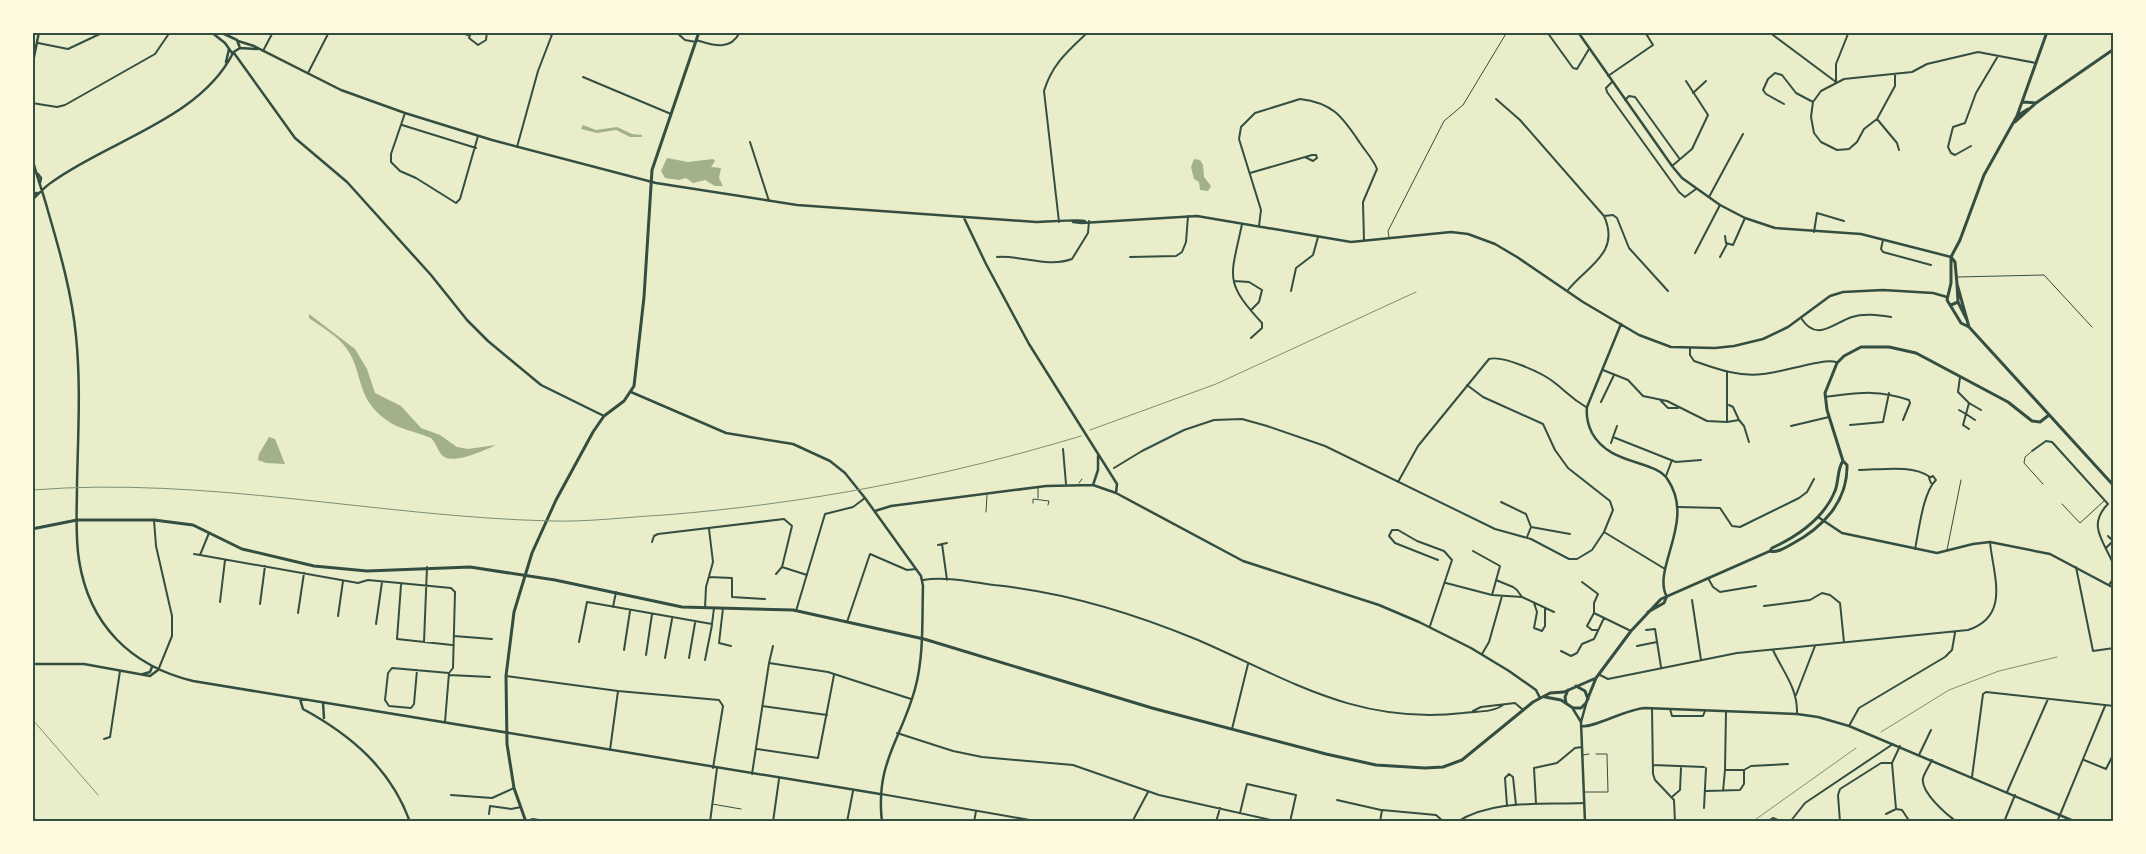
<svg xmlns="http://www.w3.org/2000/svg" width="2146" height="854" font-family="Inter,sans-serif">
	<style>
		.water { fill: #a3b18a }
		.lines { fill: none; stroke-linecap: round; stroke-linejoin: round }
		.service { stroke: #344e41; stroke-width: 1 }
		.pedestrian { stroke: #344e41; stroke-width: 1 }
		.minor { stroke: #344e41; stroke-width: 2 }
		.tertiary { stroke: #344e41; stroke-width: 2.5 }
		.primary { stroke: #344e41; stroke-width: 3 }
		.trunk { stroke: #344e41; stroke-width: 3 }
		.rail { stroke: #7c8e77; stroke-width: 1 }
		.neatline { fill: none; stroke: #344e41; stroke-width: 2 }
	</style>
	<rect width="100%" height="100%" fill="#e9edc9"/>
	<path class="water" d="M583 125 596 130 617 127 632 134 642 135V137H630L616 130 597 133 581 129Z
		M667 158 688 162 713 159 715 161 711 167 721 168 719 178 723 186H715L705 180 693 183 686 178 679 180 665 178 661 171Z
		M1194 159 1200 160 1203 165 1204 177 1211 186 1208 191 1200 190 1199 182 1194 179 1191 167Z
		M309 314 355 349 367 369 375 393 401 406 421 428 440 435 457 447 468 449 496 445C485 450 450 467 441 454 437 449 436 443 431 438 415 431 399 430 385 419 353 395 365 369 343 344 334 334 320 326 309 318Z
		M269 437 275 439 285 464 266 463 258 460 259 454Z"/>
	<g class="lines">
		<path class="service" d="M457 32 469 36
			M1957 277 2044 275 2092 327
			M2031 452 2025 457 2024 463 2043 484
			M1079 483 1082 479
			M1038 487V498
			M1033 503V499L1049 501 1048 505
			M2062 504 2080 523 2104 501
			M986 512 987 495
			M1947 550 1961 480
			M1583 755 1589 754
			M1585 792H1608L1607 754H1596
			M712 804 741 809"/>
		<path class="pedestrian" d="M1389 237 1388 231 1444 121 1463 105 1507 32"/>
		<path class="minor" d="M471 32 469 38 478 45 486 40 487 32
			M544 32 552 35
			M676 32 685 40 696 42
			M1547 32 1573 68 1577 69 1589 49
			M1769 32 1836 82
			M696 40C712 45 730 52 740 32
			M38 43 68 49 104 32
			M263 51 273 32
			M308 73 329 32
			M1895 75V86L1877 119 1864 129 1857 142 1849 149 1837 150 1821 142 1814 133 1811 117 1813 102 1821 91 1844 79 1912 72 1927 64 1978 52 2036 63
			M1608 76 1653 45 1645 32
			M583 77 671 114
			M1612 82 1606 88 1607 92 1679 192 1685 197 1696 189
			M1836 82V64L1848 34 1854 32
			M1693 93 1706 81
			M1496 99 1520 120 1604 216C1621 253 1587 266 1568 290
			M1625 100 1629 96 1635 97 1679 158
			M32 103 57 107 65 105 155 54 170 32
			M1784 104 1766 94 1763 90 1768 79 1775 73 1782 75 1796 93 1813 102
			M405 113 391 154V162L400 171 416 178 456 203 460 199 478 136
			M1877 119 1897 143 1899 150
			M402 125 476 148
			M750 142 769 201
			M1971 146 1955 155 1951 153 1948 147 1953 127 1965 123 1976 93 1998 56
			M517 147 538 71 553 32
			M1672 166 1692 149 1708 115 1686 81
			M1250 173 1312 155H1316L1317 158 1313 161 1305 157
			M1709 197 1743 134
			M1604 216 1613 215 1617 218 1629 248 1668 291
			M1059 222 1044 91C1052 64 1068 51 1088 32
			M1242 224C1231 277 1223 281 1262 323V328L1251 338
			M1259 226 1261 210 1239 139 1241 127 1255 113 1300 99C1334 103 1343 118 1360 143 1366 152 1373 159 1377 169L1363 202 1364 241
			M1814 232 1817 213 1844 221
			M1725 236 1726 243 1733 245 1745 218
			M1883 240 1881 249 1883 252 1931 265
			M1695 253 1720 205
			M997 257C1021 255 1048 268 1072 259L1088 233 1089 221
			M1130 257 1176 256 1182 252 1186 242 1188 216
			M1720 257 1727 244
			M1234 281 1249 282 1262 290 1259 302 1251 310
			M1291 291 1296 268 1313 255 1318 237
			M1801 318C1817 343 1833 323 1852 317 1864 313 1878 315 1891 317
			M1690 348V355L1694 361C1717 369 1738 377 1763 374 1780 373 1823 358 1836 362
			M1603 370 1628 380 1643 396 1667 401 1707 421 1727 422
			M1727 372V422L1739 420 1744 426 1749 442
			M1825 397C1857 393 1878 389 1909 400L1910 403 1903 420
			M1660 400 1668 408H1678
			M1601 402 1614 375
			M1969 403 1981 410
			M1729 405 1733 407 1739 420
			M1959 410 1966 414 1969 403 1958 392 1960 377
			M1850 425 1883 422 1889 393
			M1617 426 1613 437 1676 462 1701 460
			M1791 426 1829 417
			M1969 429 1963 425 1966 414 1975 420
			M1611 443 1613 437
			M1063 449 1066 484
			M2032 451 2046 441 2052 442 2108 504C2086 526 2105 542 2114 566
			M1114 468 1142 451 1184 430 1214 420 1242 419 1267 426 1325 446 1495 529 1531 539 1569 559H1577L1592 550 1604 532 1613 510 1610 501 1568 468 1555 450 1543 424 1483 397 1467 385
			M1859 470C1880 470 1912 464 1930 477
			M1666 476 1672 460
			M1398 482 1418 446 1489 359C1503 355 1543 373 1555 383 1568 393 1571 398 1586 407
			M1501 502 1526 514 1531 527
			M1678 507 1720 508 1732 526 1740 527 1799 498 1807 492 1814 479
			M154 520 156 546 172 616V636L159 668
			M1604 532 1665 569
			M209 533 200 555 358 583 368 580 451 588 455 592 453 668 449 673 445 722
			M2108 536 2114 542
			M1527 537 1531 527 1570 534
			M652 542 654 536 658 534 784 519 792 526 782 567 807 575
			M942 544 947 580
			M938 545 947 543
			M2106 548 2113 541
			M1915 549C1919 530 1923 492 1936 480L1933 476 1929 478 1931 483
			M1473 551 1500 566 1492 595
			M194 554 200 555
			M2076 567 2093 651 2114 648
			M776 574 782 567
			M709 577 732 578V597L765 599
			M1708 578 1713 587 1720 592 1756 586
			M923 580C945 576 972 582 994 585 1064 592 1133 613 1198 640 1290 680 1357 725 1463 713 1476 711 1492 713 1503 705
			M1496 580 1513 587 1517 590 1522 597 1554 612
			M1582 582 1598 594 1594 603V613
			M1446 583 1492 595 1522 597
			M401 585 397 639 452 645
			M2109 585 2114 577
			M1692 600 1701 660
			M220 602 225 560
			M1534 603 1537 612 1534 628 1542 631 1545 626V608
			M260 604 265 566
			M1764 606 1810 600 1822 593 1830 595 1840 603 1844 642
			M613 607 616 592
			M705 608 706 587 713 562 709 529
			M723 608 719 643 731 646
			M796 611 825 514 853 507 865 498
			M298 613 304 573
			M338 616 343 581
			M847 622 870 554 907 570 916 569
			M376 624 382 582
			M1430 626 1452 560 1444 551 1417 541 1398 530H1392L1389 536 1395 543 1438 560
			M1598 630H1592L1587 626 1594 613 1631 631
			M1646 630 1655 629 1661 667
			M454 636 492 639
			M424 642 427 567
			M579 642 587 602 712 624 714 608
			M1637 646 1657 642
			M624 650 630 611
			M1773 650C1783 672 1798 688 1797 714
			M1561 651 1571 656 1577 653 1582 644 1594 639 1604 618
			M1482 654 1489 642 1502 596
			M646 655 652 614
			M665 658 672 619
			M689 658 695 623
			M705 660 712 625
			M769 663 773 646
			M417 670 414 704 411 708 389 706 385 700 388 673 392 668 449 673
			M449 675 490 677
			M1600 675 1608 679 1737 653 1968 630C2011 616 1993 575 1990 542
			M506 676 618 691 719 700 723 706 713 768
			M1796 695 1815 646
			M762 706 827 715
			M1652 708 1653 774 1655 780 1674 800 1675 822
			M1670 709 1672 716H1703L1705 711
			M1473 711 1481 707 1515 703 1522 709
			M1849 726 1859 708 1945 657 1952 650 1955 633
			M1232 729 1248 664
			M897 733 953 751 982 757 1073 765 1159 795 1280 822
			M104 739 110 737 120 671
			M757 749 818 758 834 675
			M610 750 618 691
			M1919 755 1931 730
			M1932 760C1929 766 1925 772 1923 778 1920 792 1947 815 1957 822
			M2084 760 2106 769 2114 753
			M1653 765 1704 767
			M1725 770 1726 712
			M752 774 769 663 828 672 911 699
			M1972 777 1983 694 1986 692 2114 706
			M1706 791 1740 790 1744 784V770L1751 766 1788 764
			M1723 791 1725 770H1744
			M2007 792 2048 699
			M881 794 1041 822
			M451 795 492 798 514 788
			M1673 796 1680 790 1681 768
			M1337 800 1381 810
			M1536 804 1534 768 1557 763 1575 748 1582 747
			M1507 806 1505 778 1509 774 1513 777 1516 805
			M1704 808 1706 768
			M1896 809 1902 810 1910 822
			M1240 813 1247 784 1296 795 1290 822
			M489 814 490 806 511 809 521 807
			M1886 814 1896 809 1892 763 1900 746
			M526 821 533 819 550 822
			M710 822 717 768
			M773 822 779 779
			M847 822 853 791
			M974 822 976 811
			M1132 822 1148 792
			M1216 822 1220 808
			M1380 822 1382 810 1436 815 1444 822
			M1457 822C1493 799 1543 805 1584 803
			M1766 822 1773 818 1783 822
			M1790 822 1805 803 1893 744
			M1840 822 1838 795 1840 789 1881 763H1892
			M2004 822 2015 795
			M2057 822 2105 706"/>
		<path class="tertiary" d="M211 32 225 43 232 53 240 48
			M220 32 237 40 240 48
			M1578 32 1672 166 1682 178 1720 205 1745 218 1775 228 1861 234 1951 257
			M238 41 254 46 341 90 405 113 492 140 656 183 797 205 1036 222C1046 222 1081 219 1085 221
			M240 48 257 49
			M234 53 295 138 347 182 431 275 467 320 488 341 541 385 604 416
			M226 62 229 49
			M32 67 39 32
			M32 157C36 175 43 192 48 211 60 252 72 294 76 336 81 385 78 435 77 484 77 509 75 536 79 560 89 625 131 666 193 681L880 794
			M38 174 41 178 40 183
			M32 195 37 193
			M32 200C39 194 44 187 52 182 108 141 200 119 233 53
			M964 218 986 264 1029 344 1117 484 1116 493
			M1073 222 1082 223 1197 216 1351 242 1451 232 1468 234 1495 244 1517 257 1583 302 1639 335 1671 347 1715 348 1734 346 1763 339 1788 327 1830 296 1843 292 1883 290 1933 293 1947 297
			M1621 324 1587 407C1586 416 1588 425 1592 433 1610 466 1655 459 1668 480 1696 522 1651 569 1667 597
			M631 392 726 433 793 444 830 461 845 473 865 498 921 576 923 586C922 619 924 657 915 689 901 740 875 763 882 822
			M1093 485 1098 470V456
			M875 511 891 506 1046 486 1093 485 1116 493 1243 561 1379 605 1419 622 1471 648 1509 671 1536 690 1540 698
			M1818 517 1842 533 1937 553 1973 544 1990 542 2050 554 2114 588
			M32 664H84L150 676 158 670
			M143 674 150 672 152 667
			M300 699 303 709C351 735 391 769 410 822
			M323 703 324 718
			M1573 709 1581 722
			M1581 726C1592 729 1626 709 1645 708L1797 714 1818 717 1849 726 2076 822
			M1585 822 1581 722 1586 704"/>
		<path class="primary" d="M2047 32 2017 116 1984 175 1960 240 1951 257V283L1947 300 1961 323 1969 327 2114 486
			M2023 102 2036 103
			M2017 116 2028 109
			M2015 122 2036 103 2114 49
			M1951 257 1955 262 1957 284 1969 327
			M1958 302 1967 320
			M1951 305 1958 302 1957 284
			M32 529 77 520H154L193 525 242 549 314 566 367 571 470 567 555 580 682 607 793 610 924 639 1152 708 1326 754 1376 765 1425 768 1443 767 1462 760 1533 702 1550 693 1564 692 1596 678 1631 631 1661 599 1770 551 1772 548C1798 536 1824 518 1835 491 1839 481 1837 469 1843 461
			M1770 551C1777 553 1785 548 1792 544 1822 528 1848 502 1847 465L1843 461 1827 410 1825 393 1837 363 1844 356 1861 347H1889L1916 353 2008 402 2032 421 2040 422 2049 415
			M1648 612 1664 603 1666 598
			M1576 686 1585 691 1588 699
			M1545 697 1561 700 1573 708H1581L1586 703 1596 678
			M1566 703 1565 697 1568 690"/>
		<path class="trunk" d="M526 822 514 788 507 744 506 676 514 612 532 553 556 500 593 432 604 416 624 401 634 386 644 297 652 170 699 32"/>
		<path class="rail" d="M1090 430 1216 384 1416 292
			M32 490C207 476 379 517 552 521 589 522 627 517 664 515 806 504 945 477 1081 436
			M32 719 98 795
			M1881 732 1949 690 1999 671 2057 657
			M1752 822 1856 748"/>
	</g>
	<rect width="2146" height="854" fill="none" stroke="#fefae0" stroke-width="68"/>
	<rect x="34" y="34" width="2078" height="786" class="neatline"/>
</svg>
